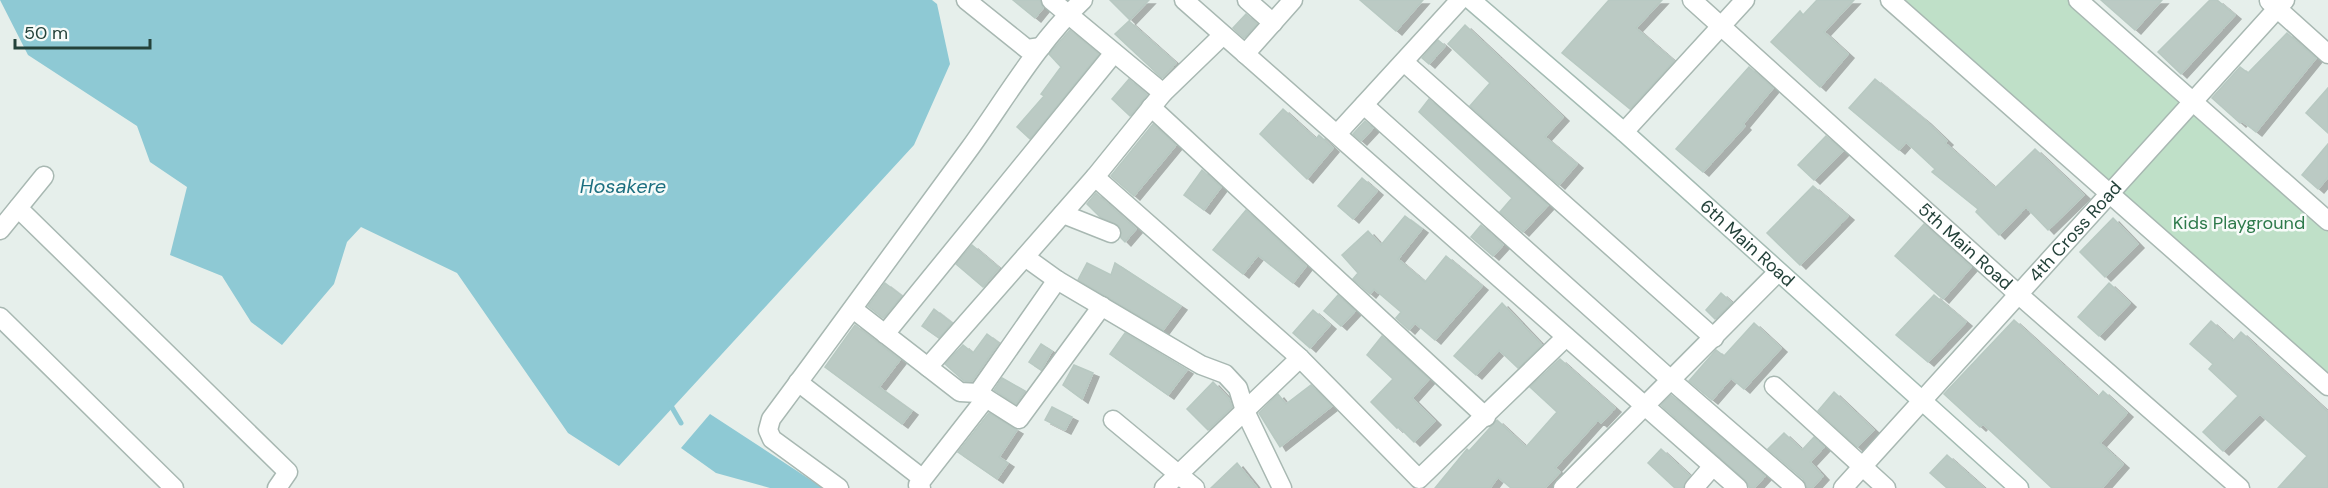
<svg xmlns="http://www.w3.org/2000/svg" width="2328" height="488" font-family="'DM Sans',sans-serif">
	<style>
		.green { fill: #bfe0c8 }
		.water { fill: #8ec9d4 }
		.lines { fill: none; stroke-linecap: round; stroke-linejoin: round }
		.stream { stroke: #8ec9d4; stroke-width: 5 }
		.building { fill: #bbcac4; stroke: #b8c9c2; stroke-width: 1.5; filter: url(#shadow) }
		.street-casing { stroke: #a8b8b2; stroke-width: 21 }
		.secondary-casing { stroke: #a4bbb3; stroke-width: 21 }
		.street { stroke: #fff; stroke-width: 18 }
		.secondary { stroke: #fff; stroke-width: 18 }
		.labels { text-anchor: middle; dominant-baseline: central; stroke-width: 5; stroke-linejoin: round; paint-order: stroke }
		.park-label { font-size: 18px; fill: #2d7a4b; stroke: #f7fbf9 }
		.street-label { font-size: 18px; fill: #24423a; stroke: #f7fbf9 }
		.water-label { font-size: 20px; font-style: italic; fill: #1c6f80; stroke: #f7fbf9 }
	</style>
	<defs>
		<filter id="shadow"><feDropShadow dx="6" dy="4" stdDeviation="0" flood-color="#0004"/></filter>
	</defs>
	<rect width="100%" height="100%" fill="#e6efeb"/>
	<path class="green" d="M1900 0H2071L2186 102 2111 188Z
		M2193 111 2328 231V374L2122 192Z"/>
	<path class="water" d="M0 0H932L937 4 950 64 914 145 619 466 568 433 457 273 361 227 347 242 334 284 282 345 251 322 222 276 170 255 187 187 150 162 137 126 28 55Z
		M710 414 823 488H770L716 473 681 448Z"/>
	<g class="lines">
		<path class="stream" d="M670 404 681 423"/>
	</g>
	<path class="building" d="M1013 0H1040L1043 8 1035 18Z
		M1110 0H1149L1130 20Z
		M1360 0H1423L1396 31Z
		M1609 0H1662L1636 28 1674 61 1630 109 1562 53Z
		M1817 0H1854L1824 32 1848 54 1820 87 1771 42 1800 11 1803 15Z
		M2101 0H2162L2135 30Z
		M2210 0H2217L2235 15 2181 74 2158 52Z
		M1246 14 1257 24 1244 38 1233 28Z
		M1129 21 1176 63 1162 78 1115 34Z
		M1465 25 1563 117 1545 137 1577 164 1559 185 1470 106 1490 83 1448 44Z
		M1070 30 1099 54 1030 139 1017 127 1044 96 1041 94 1061 67 1049 54Z
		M2287 33 2316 58 2256 132 2242 121 2240 123 2212 98 2240 67 2248 73Z
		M1438 40 1445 46 1429 64 1422 58Z
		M1749 67 1773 88 1743 124 1745 126 1703 172 1676 149Z
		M1129 79 1147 95 1130 116 1112 99Z
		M1875 79 1925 120 1947 141 1945 143 1995 188 2035 149 2084 195 2048 230 2026 207 1999 235 1976 212 1978 209 1932 172 1935 169 1906 142 1899 150 1849 108Z
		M2328 88V133L2306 113Z
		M1429 99 1548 205 1523 232 1500 212 1512 198 1419 112Z
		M1283 109 1316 139 1319 135 1333 148 1307 179 1260 134Z
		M1365 121 1373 128 1361 141 1353 134Z
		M1153 124 1176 145 1134 196 1111 176Z
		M1826 136 1843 151 1814 180 1798 165Z
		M2328 144V177L2318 189 2302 175Z
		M1202 170 1221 187 1204 210 1184 195Z
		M1362 178 1377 191 1353 219 1338 206Z
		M1813 186 1848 216 1800 265 1767 233Z
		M1096 193 1136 229 1125 242 1121 238 1119 226 1100 217 1087 204Z
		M1246 210 1306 266 1293 283 1258 255 1243 274 1213 250Z
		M1405 216 1422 229 1398 259 1425 282 1446 256 1482 286 1435 340 1415 323 1409 330 1396 318 1401 312 1374 289 1370 294 1353 279 1358 273 1342 255 1368 231 1381 245Z
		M2113 218 2138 244 2105 277 2080 252Z
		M1924 224 1971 267 1943 299 1895 256Z
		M1481 225 1503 245 1493 256 1471 237Z
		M972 245 999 268 983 287 956 264Z
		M1087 263 1111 275 1115 263 1181 306 1163 330 1078 280Z
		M885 283 902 296 883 318 868 306Z
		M2109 283 2130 303 2099 336 2078 317Z
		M1721 293 1732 303 1715 319 1706 310Z
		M1338 295 1355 311 1341 326 1324 311Z
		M1934 295 1966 322 1928 362 1896 335Z
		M1502 303 1542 345 1518 368 1499 350 1476 375 1454 356Z
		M934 309 952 323 939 338 922 326Z
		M1313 310 1330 325 1310 348 1293 333Z
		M2014 320 2098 397 2103 391 2127 413 2100 443 2123 464 2102 488H2052L1983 424 1980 427 1944 394Z
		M2211 321 2233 341 2241 332 2328 412V488H2278L2307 456 2260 414 2223 451 2203 432 2238 396 2209 369 2213 364 2190 344Z
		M1754 323 1781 348 1744 389 1731 378 1712 400 1689 381 1716 350 1724 356Z
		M855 325 900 360 879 387 912 411 902 424 825 367Z
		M1125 333 1187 370 1168 395 1110 354Z
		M987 334 999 343 972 381H964L945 364 963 345 973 353Z
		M1382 336 1429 379 1412 398 1435 421 1414 442 1399 427 1397 428 1371 402 1393 379 1367 355Z
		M1041 344 1052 351 1041 370 1029 362Z
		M1560 359 1615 408 1601 423 1598 420 1555 468 1560 472 1545 488H1511L1498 477 1490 488H1435L1467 449 1469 451 1497 420 1526 447 1557 412 1530 387Z
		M1074 365 1093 373 1082 399 1063 385Z
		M1002 378 1025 391 1016 404 994 390Z
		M1213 382 1229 399 1232 407 1208 430 1187 409Z
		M1311 385 1332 406 1280 447 1259 413 1278 394 1286 404Z
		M1834 392 1874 430 1857 447 1818 411Z
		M1671 395 1765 476 1754 488H1750L1745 480 1661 405Z
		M1052 407 1072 417 1065 430 1045 420Z
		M989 413 1017 430 999 457 1008 463 997 479 958 452Z
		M1784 433 1802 450 1814 437 1824 447 1810 462 1823 476 1812 488H1807L1803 479 1768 449Z
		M1661 449 1690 476 1683 488H1675L1648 463Z
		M1947 455 1984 488H1947L1930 473Z
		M1237 463 1257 488H1211Z"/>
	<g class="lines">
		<defs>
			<g id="street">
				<path d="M966 0 1027 49 1041 47"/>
				<path d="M1051 0 1163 93"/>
				<path d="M1184 0 1738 488"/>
				<path d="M1247 0 1273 23"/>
				<path id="s1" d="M1692 0 2018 294 2240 488"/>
				<path d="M1890 0 2328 386"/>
				<path d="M2078 0 2328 221"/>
				<path d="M2269 1 2328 54"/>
				<path d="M1245 54 1293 0"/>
				<path d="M1404 62 1714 338"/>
				<path d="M1364 105 1671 380 1796 488"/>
				<path d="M1151 107 1486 417"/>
				<path d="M1624 132 1745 0"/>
				<path d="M1337 134 1460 0"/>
				<path d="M1095 177 1300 358 1419 479 1566 337"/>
				<path d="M18 208 288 472 277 488"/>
				<path d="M1063 214 1111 233"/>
				<path d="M0 230 44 176"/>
				<path d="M1025 257 1057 280 1201 365 1225 374 1238 388 1245 411 1282 488"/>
				<path d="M853 309 960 392 978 393 1057 280"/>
				<path d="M0 317 174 488"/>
				<path d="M885 334 1114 53"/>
				<path d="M928 367 1095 177 1163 93 1223 35"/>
				<path d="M798 382 918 475"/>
				<path d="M1774 386 1886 488"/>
				<path d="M978 393 1019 419 1102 306"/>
				<path d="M1113 420 1195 488"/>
				<path d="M839 488 772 439 768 430 771 419C838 329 904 238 970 148 1006 98 1038 42 1083 0"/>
				<path d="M921 488 918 485 986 398"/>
				<path d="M1164 488 1300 358"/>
				<path d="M1563 488 1778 272"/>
				<path d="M1694 488 1713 466"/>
				<path id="s2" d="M1843 488 2285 0"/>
			</g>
			<g id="secondary">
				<path id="s3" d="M1471 0 1624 132 2019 488"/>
			</g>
		</defs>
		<use href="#street" class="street-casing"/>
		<use href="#secondary" class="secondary-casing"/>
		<use href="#street" class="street"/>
		<use href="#secondary" class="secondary"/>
	</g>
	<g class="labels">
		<g class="park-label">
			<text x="2239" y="223">Kids Playground</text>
		</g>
		<g class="street-label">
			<text stroke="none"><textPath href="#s2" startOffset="346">4th Cross Road</textPath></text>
			<text stroke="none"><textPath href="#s3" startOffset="368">6th Main Road</textPath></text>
			<text stroke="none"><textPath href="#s1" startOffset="368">5th Main Road</textPath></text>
		</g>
		<g class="water-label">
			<text x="623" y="186">Hosakere</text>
		</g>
	</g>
	<path d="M15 39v9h135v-9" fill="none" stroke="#24423a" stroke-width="3"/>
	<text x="24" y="39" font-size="18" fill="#24423a" stroke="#f7fbf9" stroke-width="4.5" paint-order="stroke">50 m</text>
</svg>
